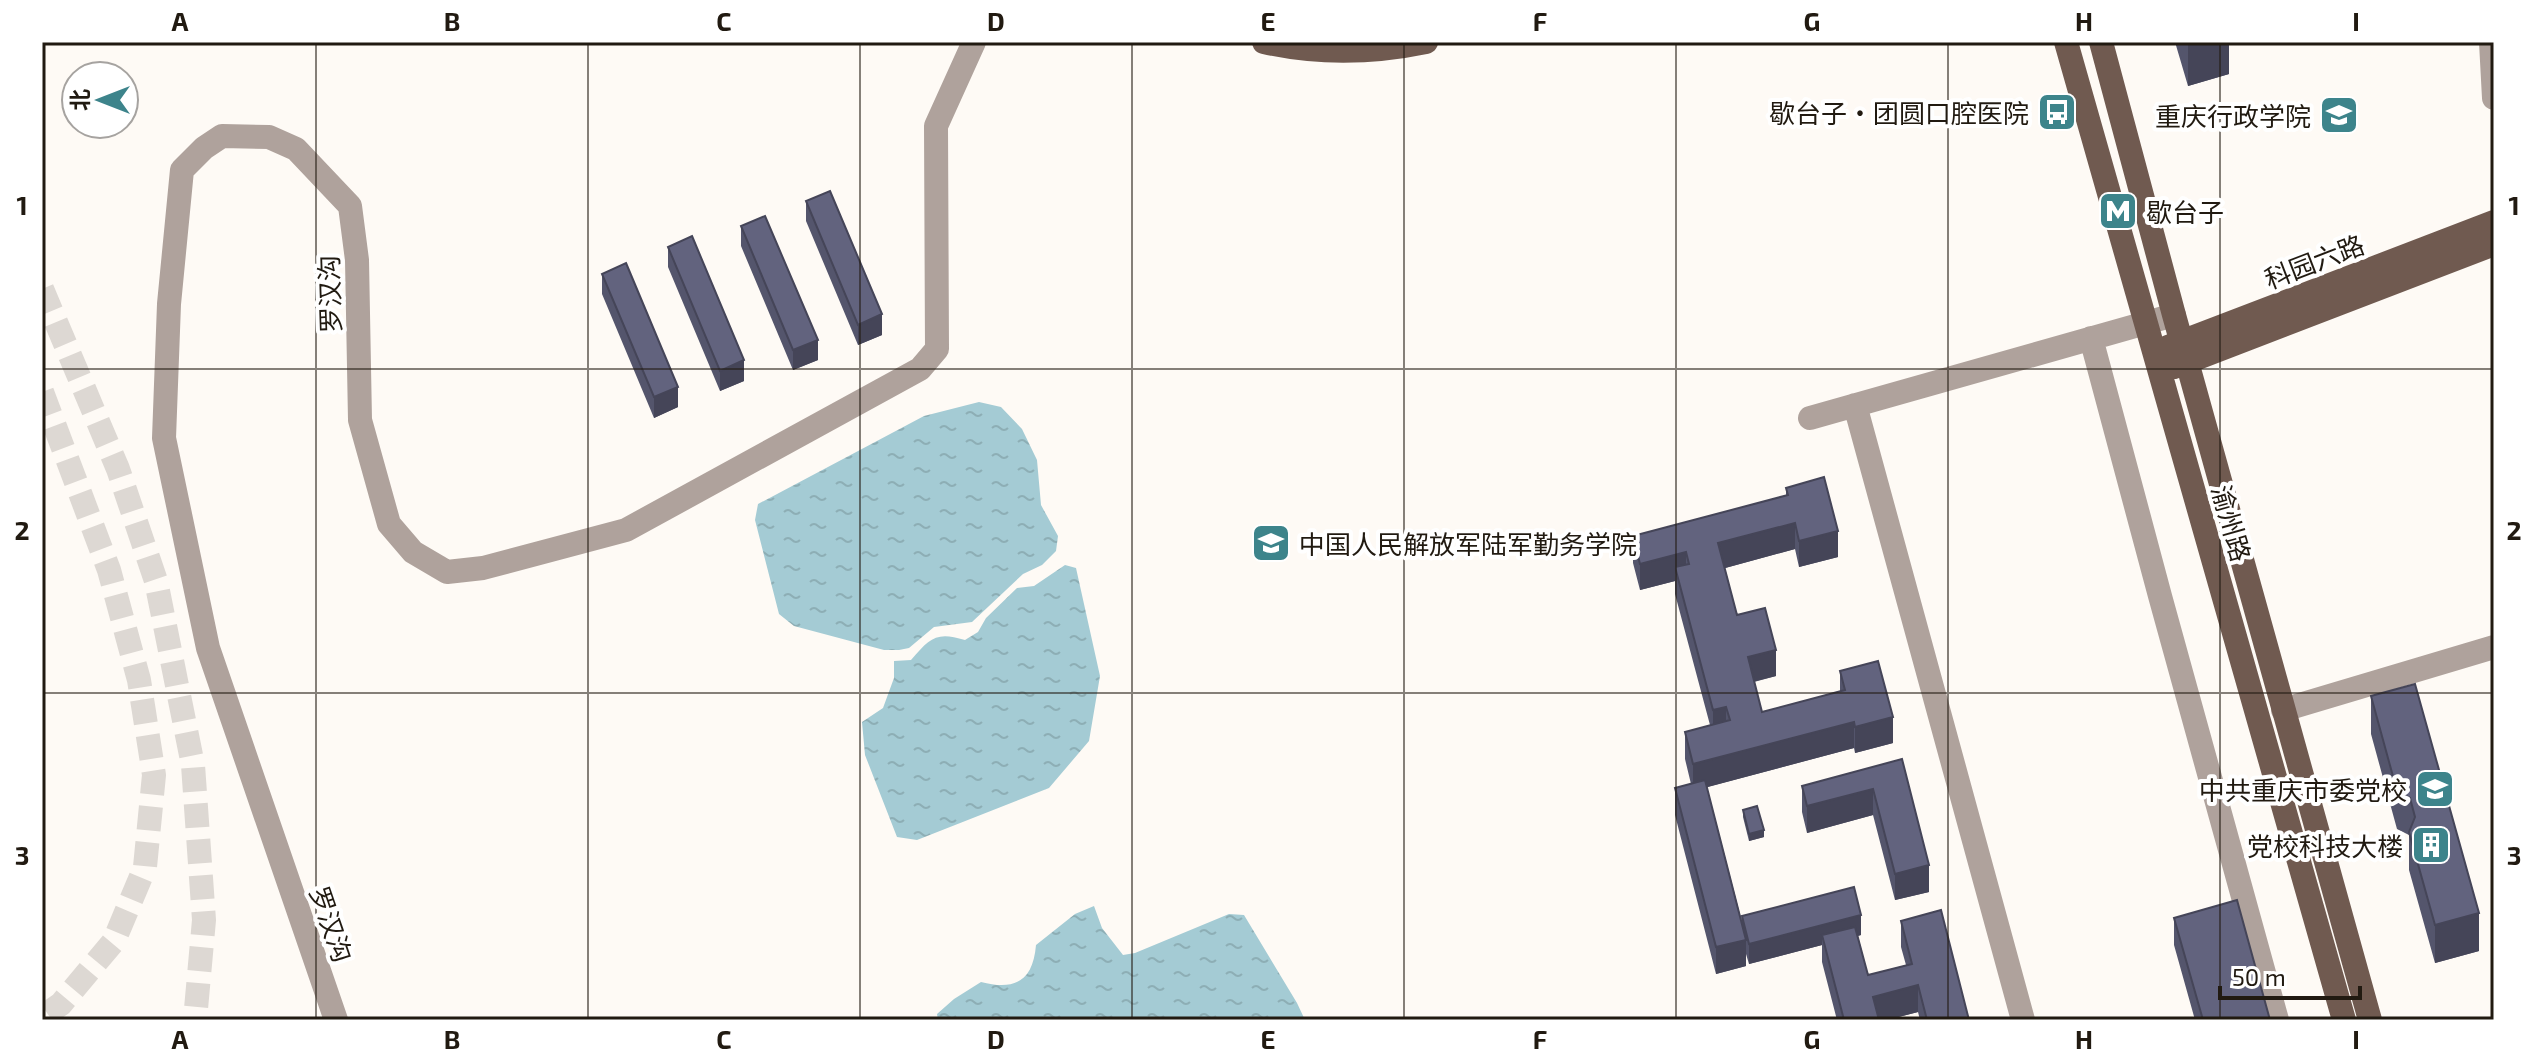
<svg xmlns="http://www.w3.org/2000/svg" width="2536" height="1062" font-family="'Exo 2','Noto Sans SC',sans-serif">
	<style>
		.water { fill: url(#water-ripples) }
		.lines { fill: none; stroke-linecap: round; stroke-linejoin: round }
		.major-tunnel { stroke: #ddd8d3; stroke-width: 24; stroke-dasharray: 24 12; stroke-linecap: butt }
		.minor { stroke: #afa29c; stroke-width: 24 }
		.major { stroke: #705a50; stroke-width: 24 }
		.wall { fill: #54556c }
		.shaded-wall { fill: #454558 }
		.building { fill: #62637e; stroke: #454558; stroke-width: 2 }
		.grid { fill: none; stroke: #211a11; stroke-width: 2; stroke-opacity: 0.55 }
		.labels { text-anchor: middle; dominant-baseline: central; stroke-width: 8; stroke-linejoin: round; paint-order: stroke }
		.poi-label { font-size: 26px; fill: #211a11; stroke: #fff; text-anchor: end }
		.street-label { font-size: 26px; fill: #211a11; stroke: #fff }
		.neatline { fill: none; stroke: #211a11; stroke-width: 3 }
		.grid-label { font-size: 26px; text-anchor: middle; font-weight: bold; fill: #211a11 }
	</style>
	<defs>
		<pattern id="water-ripples" width="26" height="14" patternUnits="userSpaceOnUse" patternTransform="scale(2)"><rect width="26" height="14" fill="#a4cbd4"/><path d="M2 4q2-2 4 0t4 0M15 11q2-2 4 0t4 0" fill="none" stroke="#8daeb5"/></pattern>
	</defs>
	<rect width="100%" height="100%" fill="#fefaf5"/>
	<path class="water" d="M979 402 1001 407 1022 429 1037 460 1041 505 1058 536 1056 551 1042 565 1023 574 972 622 934 627 909 648 899 650H884L794 626 779 614 755 520 758 504 924 416Z
		M1065 565 1076 568 1100 676 1089 741 1049 788 917 840 897 837 865 755 862 722 883 708 894 678V661L911 660C930 638 936 631 965 640L978 632 986 618 1017 588 1034 586Z
		M1094 906 1102 928 1123 955 1135 953 1229 914 1244 915 1297 1003 1305 1020H938L937 1014 954 999 981 982C1015 991 1033 981 1036 945L1075 914Z"/>
	<g class="lines">
		<path class="major-tunnel" d="M42 289 118 469 156 581 193 765 204 920 195 1020
			M42 392 109 570 139 680 154 775 145 867 114 941 61 1004 42 1017"/>
		<path class="minor" d="M2491 42 2494 98
			M2091 338 2160 596 2277 1020
			M1855 405 2023 1020
			M1810 418 2174 315
			M2283 710 2494 647
			M336 1020 208 648 164 438 169 304 182 170 204 148 222 136 269 137 296 149 350 206 357 260 360 420 389 524 413 552 447 572 483 568 626 530 920 369 937 349 936 126 974 42"/>
		<path class="major" d="M1264 42C1317 54 1373 53 1426 42
			M2066 42 2344 1020
			M2101 42 2174 315 2370 1020
			M2168 347 2494 222
			M2174 367 2494 244"/>
	</g>
	<path class="wall" d="M2175 42H2229V74L2188 86Z
		M806 201 882 335 858 345 806 221Z
		M741 226 818 360 793 370 741 246Z
		M668 247 744 381 720 391 668 267Z
		M602 274 678 407 654 418 602 294Z
		M1786 488 1838 557 1799 567 1795 549 1725 568 1737 615 1776 676 1754 682 1762 712 1840 691V671L1893 743 1855 753 1854 748 1707 787 1742 922V916L1861 935 1858 936 1868 975 1906 965 1901 947V921L1969 1020H1920L1918 1012 1887 1020H1837L1822 962V945L1749 964 1746 954V966L1716 974 1675 815V788L1691 784 1685 759V732L1710 725 1675 594V581L1640 590 1633 563V536L1786 496Z
		M2371 696 2479 951 2435 963 2409 870V835L2397 829 2371 734Z
		M1902 759 1929 892 1895 900 1873 815 1807 833 1802 812V786Z
		M1743 810 1764 837 1749 841 1743 817Z
		M2174 918 2270 1020H2195L2174 945Z"/>
	<path class="shaded-wall" d="M2188 42H2229V74L2188 86Z
		M882 314V335L858 345V325Z
		M818 340V360L793 370V350Z
		M744 360V381L720 391V371Z
		M678 387V407L654 418V397Z
		M1795 523V549L1718 570V543Z
		M1838 531V557L1799 567V541Z
		M1686 552V578L1675 567V581L1640 590V564Z
		M1776 650V676L1748 683V657Z
		M1726 707V734L1713 737V710Z
		M1893 717V743L1855 753V727Z
		M1854 722V748L1693 791V764Z
		M1873 789V815L1807 833V806Z
		M1764 830V837L1749 841V834Z
		M1929 865V892L1895 900V874Z
		M2479 913V951L2435 963V925Z
		M1861 915V935L1824 944 1822 935V945L1749 964V944Z
		M1746 940V966L1716 974V947Z
		M1918 985V1012L1887 1020H1873V997Z"/>
	<path class="building" d="M830 191 882 314 858 325 806 201Z
		M765 216 818 340 793 350 741 226Z
		M692 236 744 360 720 371 668 247Z
		M626 263 678 387 654 397 602 274Z
		M1824 477 1838 531 1799 541 1795 523 1718 543 1737 615 1765 608 1776 650 1748 657 1762 712 1845 690 1840 671 1878 661 1893 717 1855 727 1854 722 1693 764 1685 732 1730 720 1726 707 1713 710 1675 567 1689 564 1686 552 1640 564 1633 536 1788 495 1786 488Z
		M2415 684 2479 913 2435 925 2409 832 2415 817 2410 798 2397 791 2371 696Z
		M1902 759 1929 865 1895 874 1873 789 1807 806 1802 786Z
		M1705 780 1746 940 1716 947 1675 788Z
		M1757 806 1764 830 1749 834 1743 810Z
		M1854 887 1861 915 1749 944 1742 916Z
		M2237 900 2270 1020H2203L2174 918Z
		M1941 910 1969 1020H1927L1918 985 1873 997 1879 1020H1844L1822 935 1855 927 1868 975 1912 964 1901 921Z"/>
	<path class="grid" d="M316 42V1020M588 42V1020M860 42V1020M1132 42V1020M1404 42V1020M1676 42V1020M1948 42V1020M2220 42V1020M42 369H2494M42 693H2494"/>
	<defs>
		<symbol id="bus-square" viewBox="-11 -11 22 22"><rect x="-9" y="-9" width="18" height="18" rx="4" fill="#3d848b" stroke="#fff"/><path d="M-5-6H5V4H4V6H2V4H-2V6H-4V4H-5ZM-3.5-4V0h7V-4ZM-3.5 1.2v1.5H-2V1.2ZM2 1.2v1.5H3.5V1.2Z" fill="#fff"/></symbol>
		<symbol id="university-square" viewBox="-11 -11 22 22"><rect x="-9" y="-9" width="18" height="18" rx="4" fill="#3d848b" stroke="#fff"/><path d="M0-5L7-2L0 1L-7-2ZM-4 1L0 2.5L4 1V4Q0 6-4 4Z" fill="#fff"/></symbol>
		<symbol id="metro-square" viewBox="-11 -11 22 22"><rect x="-9" y="-9" width="18" height="18" rx="4" fill="#3d848b" stroke="#fff"/><path d="M-5.5 5V-5H-3L0 0L3-5H5.5V5H3V-.5L0 4L-3-.5V5Z" fill="#fff"/></symbol>
		<symbol id="school-square" viewBox="-11 -11 22 22"><rect x="-9" y="-9" width="18" height="18" rx="4" fill="#3d848b" stroke="#fff"/><path d="M0-5L7-2L0 1L-7-2ZM-4 1L0 2.5L4 1V4Q0 6-4 4Z" fill="#fff"/></symbol>
		<symbol id="building-square" viewBox="-11 -11 22 22"><rect x="-9" y="-9" width="18" height="18" rx="4" fill="#3d848b" stroke="#fff"/><path d="M-4-6H4V6H1V3H-1V6H-4ZM-2.5-4.3h1.7v1.8h-1.7ZM.8-4.3h1.7v1.8H.8ZM-2.5-1h1.7V.8h-1.7ZM.8-1h1.7V.8H.8Z" fill="#fff"/></symbol>
	</defs>
	<g fill-rule="evenodd">
		<use href="#bus-square" x="2035" y="90" width="44" height="44"/>
		<use href="#university-square" x="2317" y="93" width="44" height="44"/>
		<use href="#metro-square" x="2096" y="189" width="44" height="44"/>
		<use href="#university-square" x="1249" y="521" width="44" height="44"/>
		<use href="#school-square" x="2413" y="767" width="44" height="44"/>
		<use href="#building-square" x="2409" y="823" width="44" height="44"/>
	</g>
	<g class="labels">
		<g class="poi-label">
			<text x="2029" y="112">歇台子‧团圆口腔医院</text>
			<text x="2311" y="115">重庆行政学院</text>
			<text x="2146" y="211" text-anchor="start">歇台子</text>
			<text x="1299" y="543" text-anchor="start">中国人民解放军陆军勤务学院</text>
			<text x="2407" y="789">中共重庆市委党校</text>
			<text x="2403" y="845">党校科技大楼</text>
		</g>
		<g class="street-label">
			<text transform="translate(2314 261) rotate(-21)">科园六路</text>
			<text transform="translate(329 294) rotate(-92)">罗汉沟</text>
			<text transform="translate(2232 523) rotate(74)">渝州路</text>
			<text transform="translate(332 924) rotate(71)">罗汉沟</text>
		</g>
	</g>
	<rect width="2536" height="1062" fill="none" stroke="#ffffff" stroke-width="88"/>
	<g transform="translate(100 100) rotate(270)"><circle r="38" fill="#ffffff" stroke="#a6a3a0" stroke-width="2"/>
	<path d="M0-6L14 30L0 20L-14 30Z" fill="#3d848b"/>
	<text y="-12" font-size="22" font-weight="bold" text-anchor="middle" fill="#211a11">北</text>
	</g>
	<path d="M2220 986v12h140v-12" fill="none" stroke="#211a11" stroke-width="4"/>
	<text x="2232" y="986" font-size="24" fill="#211a11" stroke="#ffffff" stroke-width="6" paint-order="stroke">50 m</text>
	<rect x="44" y="44" width="2448" height="974" class="neatline"/>
	<g class="grid-label">
		<text x="180" y="31">A</text>
		<text x="452" y="31">B</text>
		<text x="724" y="31">C</text>
		<text x="996" y="31">D</text>
		<text x="1268" y="31">E</text>
		<text x="1540" y="31">F</text>
		<text x="1812" y="31">G</text>
		<text x="2084" y="31">H</text>
		<text x="2356" y="31">I</text>
		<text x="22" y="215">1</text>
		<text x="2514" y="215">1</text>
		<text x="22" y="540">2</text>
		<text x="2514" y="540">2</text>
		<text x="22" y="865">3</text>
		<text x="2514" y="865">3</text>
		<text x="180" y="1049">A</text>
		<text x="452" y="1049">B</text>
		<text x="724" y="1049">C</text>
		<text x="996" y="1049">D</text>
		<text x="1268" y="1049">E</text>
		<text x="1540" y="1049">F</text>
		<text x="1812" y="1049">G</text>
		<text x="2084" y="1049">H</text>
		<text x="2356" y="1049">I</text>
	</g>
</svg>
